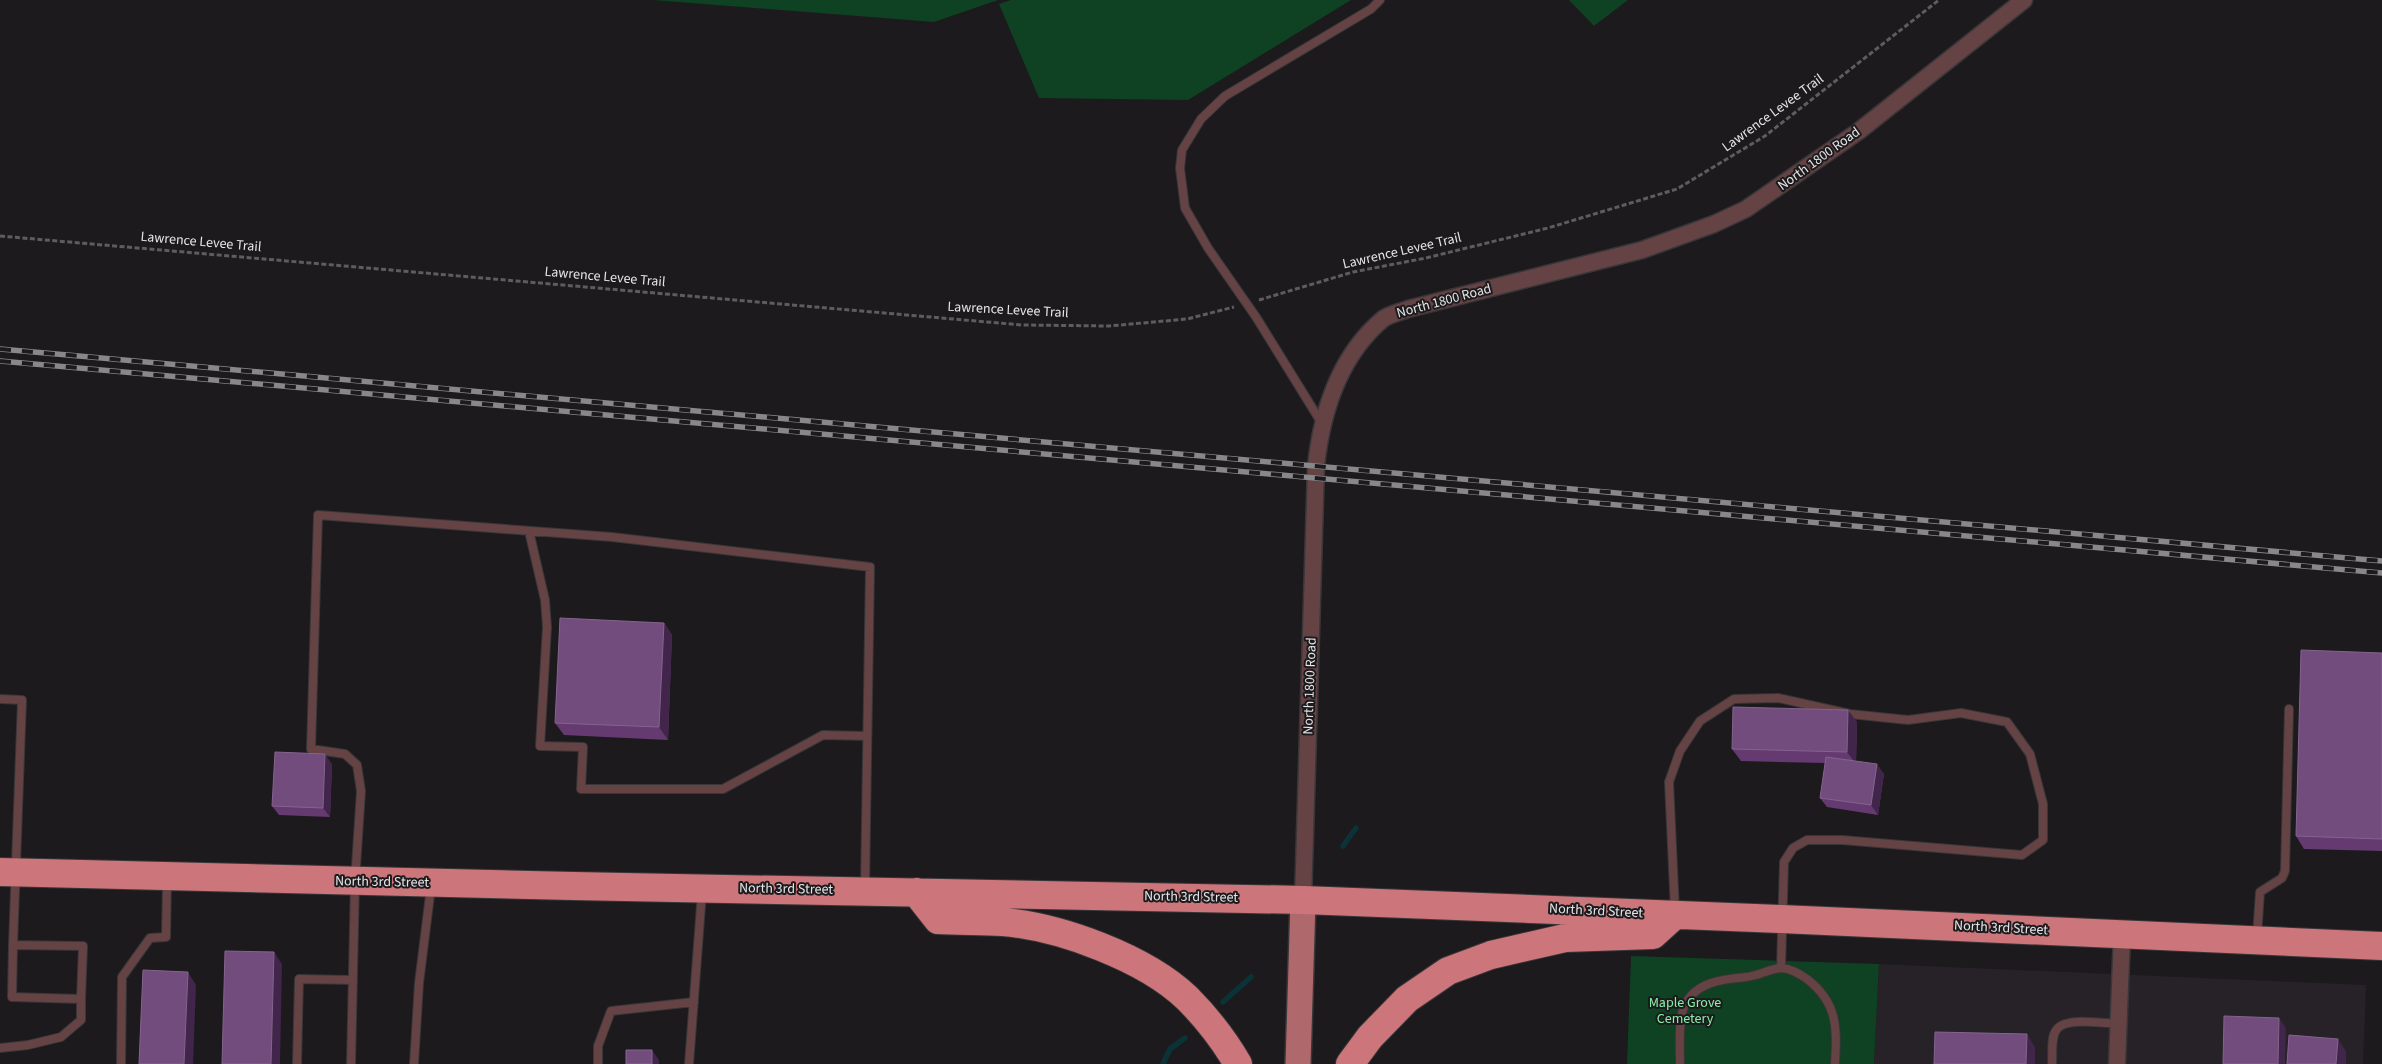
<svg xmlns="http://www.w3.org/2000/svg" width="2382" height="1064" font-family="'Source Sans 3',sans-serif">
	<style>
		.built { fill: #262228 }
		.green { fill: #0f4123 }
		.lines { fill: none; stroke-linecap: round; stroke-linejoin: round }
		.stream { stroke: #0b3237; stroke-width: 5.5 }
		.lane-casing { stroke: #383638; stroke-width: 10 }
		.street-casing { stroke: #383638; stroke-width: 19 }
		.primary-casing { stroke: #383638; stroke-width: 28 }
		.highway-casing { stroke: #383638; stroke-width: 30 }
		.path { stroke: #5d5c5e; stroke-width: 3; stroke-dasharray: 5 2.5; stroke-linecap: butt }
		.lane { stroke: #654244; stroke-width: 8 }
		.street { stroke: #654244; stroke-width: 16 }
		.primary { stroke: #af686c; stroke-width: 25 }
		.highway { stroke: #cc767b; stroke-width: 28 }
		.rail-casing { stroke: #888789; stroke-width: 5.5 }
		.rail { stroke: #1c1a1c; stroke-width: 4; stroke-dasharray: 11; stroke-linecap: butt }
		.wall { fill: #653a71 }
		.shaded-wall { fill: #42254a }
		.building { fill: #724c7d; stroke: #84648e }
		.labels { text-anchor: middle; dominant-baseline: central; stroke-width: 4; stroke-linejoin: round; paint-order: stroke }
		.street-label { font-size: 14px; fill: #e5e4e6; stroke: #1c1a1c }
		.park-label { font-size: 14px; fill: #88efa8; stroke: #1c1a1c }
	</style>
	<rect width="100%" height="100%" fill="#1c1a1c"/>
	<path class="built" d="M1879 964 2366 985 2363 1064H1874Z"/>
	<path class="green" d="M653 0H998L934 22Z
		M1011 0H1351L1188 100 1039 98 999 4Z
		M1569 0H1628L1594 26Z
		M1631 956 1879 964 1874 1064H1627Z"/>
	<g class="lines">
		<path class="stream" d="M1343 846 1356 828
			M1223 1002 1251 977
			M1163 1064 1170 1049 1185 1038"/>
		<defs>
			<path id="lane" d="M1321 422 1256 317 1208 248 1185 208 1180 168 1182 150 1201 119 1225 96 1371 9 1380 0
				M529 531 545 600 547 627 540 746 583 747 581 789H723L823 735 867 736
				M0 699 22 700 13 945 83 946 81 999 12 997 13 945
				M1675 911 1669 782 1680 751 1700 721 1734 699 1778 698 1850 714 1908 720 1961 713 2007 722 2030 754 2043 804V840L2022 855 1842 840H1807L1793 848 1784 862 1781 968
				M2257 936 2260 892 2282 878 2285 871 2289 709
				M0 1048 28 1045 61 1037 81 1020V999
				M121 1064 122 977 150 938 166 937 167 881
				M297 1064 299 979 353 980
				M351 1064 355 881 361 791 357 765 345 754 311 749 318 515 612 537 870 567 865 888
				M414 1064 419 983 431 887
				M598 1064V1046L611 1011 694 1002
				M689 1064 702 892
				M1680 1064C1680 1048 1678 1021 1684 1007 1694 982 1723 979 1746 977 1758 976 1771 968 1782 968 1791 969 1800 974 1807 979 1838 1003 1837 1028 1835 1064
				M2052 1064C2053 1054 2050 1037 2057 1029 2066 1017 2104 1023 2118 1024"/>
			<path id="street" d="M1303 900 1316 466C1322 410 1339 356 1383 319 1390 314 1401 312 1408 309L1642 250 1714 224 1746 209 1859 131 2024 0
				M2117 1064 2122 934"/>
			<path id="primary" d="M1298 1064 1303 900"/>
			<path id="highway" d="M0 872 573 886 1303 900 1781 919 2382 946
				M916 892 938 920C960 921 982 921 1003 922 1061 927 1145 958 1187 998 1207 1018 1224 1040 1238 1064
				M1350 1064 1370 1037 1407 999 1448 971 1491 955 1565 938 1653 935 1675 915"/>
		</defs>
		<use href="#lane" class="lane-casing"/>
		<use href="#street" class="street-casing"/>
		<use href="#primary" class="primary-casing"/>
		<use href="#highway" class="highway-casing"/>
		<path class="path" d="M0 236 1022 325 1109 326 1187 319 1234 307
			M1259 300 1353 272 1426 258 1548 228 1677 189 1765 136 1939 0"/>
		<use href="#lane" class="lane"/>
		<use href="#street" class="street"/>
		<use href="#primary" class="primary"/>
		<use href="#highway" class="highway"/>
		<defs>
			<path id="rail" d="M0 349 2382 561
				M0 361 2382 573"/>
		</defs>
		<use href="#rail" class="rail-casing"/>
		<use href="#rail" class="rail"/>
	</g>
	<path class="wall" d="M664 623 672 635 668 740 564 735 555 723Z
		M2382 653V851L2304 849 2296 836Z
		M1848 710 1857 722 1856 761 1884 774 1878 815 1827 807 1820 798 1825 763 1741 761 1732 749Z
		M332 764 330 817 279 815 272 806Z"/>
	<path class="shaded-wall" d="M664 623 672 635 668 740 659 727Z
		M1848 710 1857 722 1856 764 1847 752Z
		M325 754 332 764 330 817 323 808Z
		M1877 764 1884 774 1878 815 1871 805Z
		M274 952 282 964 280 1064H271Z
		M188 972 196 985 193 1064H184Z
		M2279 1018 2286 1028 2285 1064H2278Z
		M2027 1034 2035 1047V1064H2026Z
		M2338 1039 2346 1051V1064H2336Z
		M652 1050 659 1060V1064H652Z"/>
	<path class="building" d="M560 618 664 623 659 727 555 723Z
		M2301 650 2382 653V839L2296 836Z
		M1733 707 1848 710 1847 752 1732 749Z
		M275 752 325 754 323 808 272 806Z
		M1826 757 1877 764 1871 805 1820 798Z
		M225 951 274 952 271 1064H222Z
		M143 970 188 972 184 1064H139Z
		M2224 1016 2279 1018 2278 1064H2223Z
		M1935 1032 2027 1034 2026 1064H1934Z
		M2289 1035 2338 1039 2336 1064H2287Z
		M626 1050H652V1064H626Z"/>
	<g class="labels">
		<g class="street-label">
			<text transform="translate(1773 113) rotate(-36)">Lawrence Levee Trail</text>
			<text transform="translate(1819 159) rotate(-36)">North 1800 Road</text>
			<text transform="translate(201 242) rotate(5)">Lawrence Levee Trail</text>
			<text transform="translate(1402 251) rotate(-13)">Lawrence Levee Trail</text>
			<text transform="translate(605 277) rotate(5)">Lawrence Levee Trail</text>
			<text transform="translate(1444 301) rotate(-15)">North 1800 Road</text>
			<text transform="translate(1008 310) rotate(3)">Lawrence Levee Trail</text>
			<text transform="translate(1310 686) rotate(-88)">North 1800 Road</text>
			<text transform="translate(382 882) rotate(1)">North 3rd Street</text>
			<text transform="translate(786 889) rotate(1)">North 3rd Street</text>
			<text transform="translate(1191 897) rotate(1)">North 3rd Street</text>
			<text transform="translate(1596 911) rotate(3)">North 3rd Street</text>
			<text transform="translate(2001 928) rotate(3)">North 3rd Street</text>
		</g>
		<g class="park-label">
			<text x="1685" y="1003">Maple Grove<tspan x="1685" dy="16">Cemetery</tspan></text>
		</g>
	</g>
</svg>
